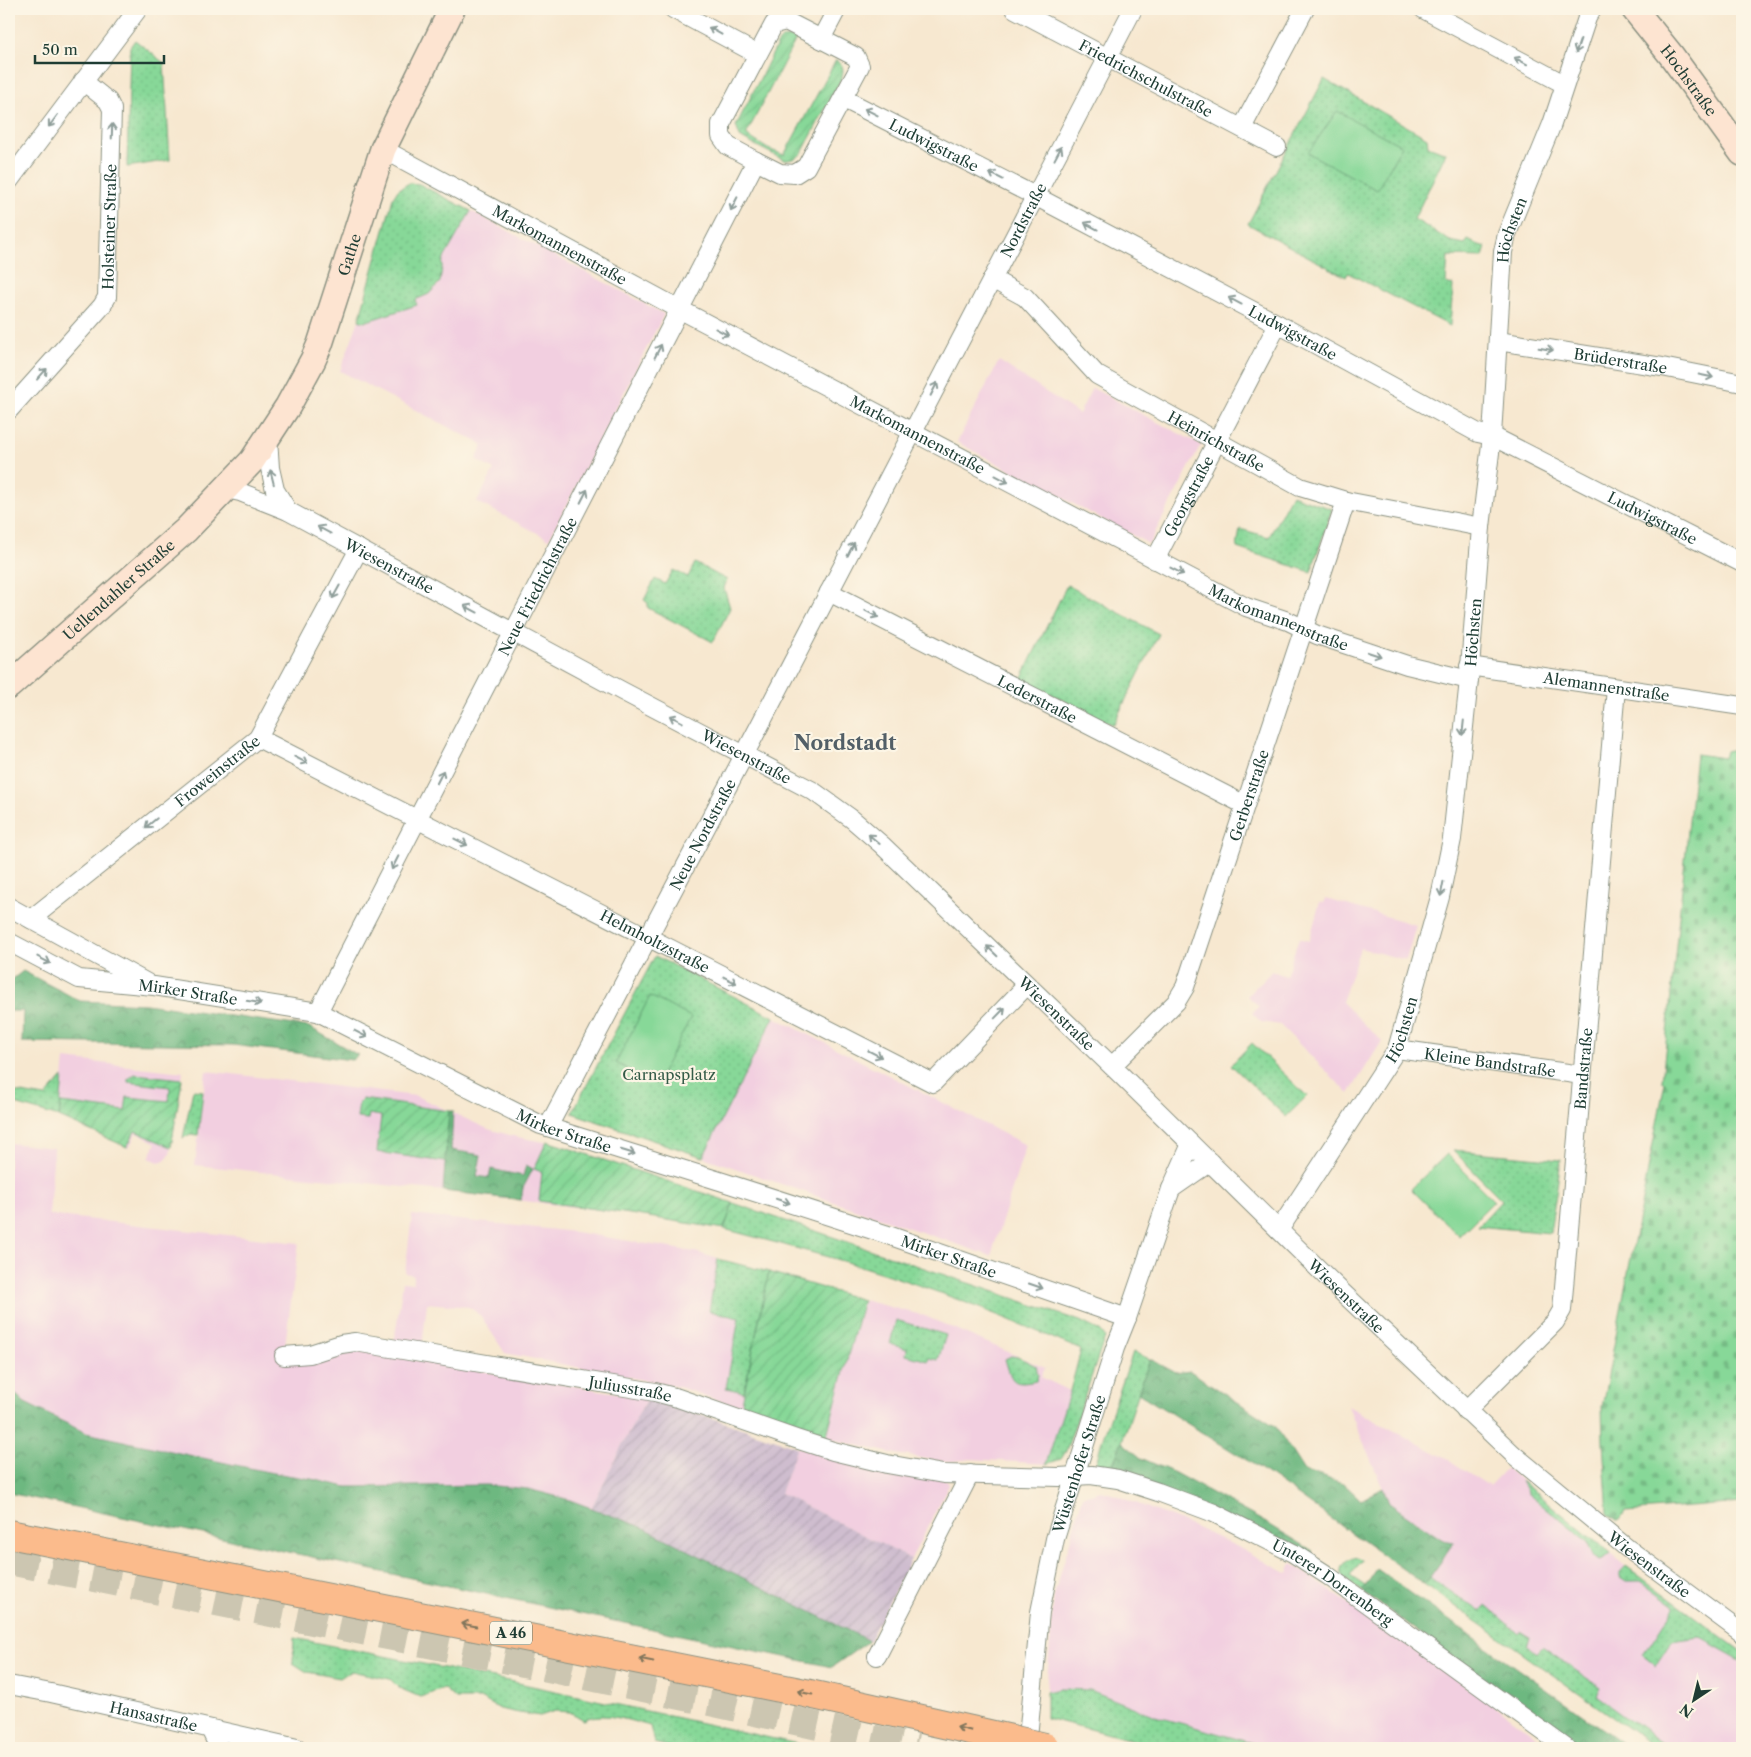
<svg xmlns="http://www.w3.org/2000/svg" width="1751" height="1757" font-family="'Libre Caslon Text',serif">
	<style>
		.built { fill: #f2cfe0 }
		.industrial { fill: url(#industrial-furrows) }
		.grass { fill: url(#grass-dots); stroke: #538a66 }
		.forest { fill: url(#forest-crowns); stroke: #467a5a }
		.cemetery { fill: url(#cemetery-stones); stroke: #538a66 }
		.garden { fill: url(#garden-furrows); stroke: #538a66 }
		.pitch { fill: #87d898; stroke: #538a66 }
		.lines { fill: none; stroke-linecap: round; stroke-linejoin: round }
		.highway-tunnel { stroke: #ccc6b1; stroke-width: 28; stroke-dasharray: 28 14; stroke-linecap: butt }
		.street-casing { stroke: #8b9282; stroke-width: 20 }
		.secondary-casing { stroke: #8b9282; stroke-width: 28 }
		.highway-casing { stroke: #8b9282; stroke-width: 30 }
		.street { stroke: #fff; stroke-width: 18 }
		.secondary { stroke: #fde4d1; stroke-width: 25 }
		.highway { stroke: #fbbb8c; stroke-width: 28 }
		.highway-bridge-casing { stroke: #8b9282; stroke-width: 30; stroke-linecap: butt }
		.highway-bridge { stroke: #fbbb8c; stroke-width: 28 }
		.oneway { stroke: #8f9e9a }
		.oneway2 { stroke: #82765c }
		.labels { text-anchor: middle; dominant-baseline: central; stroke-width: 4.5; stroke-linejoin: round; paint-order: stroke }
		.shield { fill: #fcf5e5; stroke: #617469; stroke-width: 1 }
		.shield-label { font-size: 14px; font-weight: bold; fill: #1f3d34 }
		.street-label { font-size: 15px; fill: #1f3d34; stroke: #fcf5e5 }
		.park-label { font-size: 15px; fill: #345c48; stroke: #fcf5e5 }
		.district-label { font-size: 20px; font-weight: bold; fill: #525f67; stroke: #fcf5e5 }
	</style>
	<defs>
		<pattern id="industrial-furrows" width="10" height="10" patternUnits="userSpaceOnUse" patternTransform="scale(1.25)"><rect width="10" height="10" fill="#cfbdcf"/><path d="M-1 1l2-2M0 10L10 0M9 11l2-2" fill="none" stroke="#b1a3b2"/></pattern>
		<pattern id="grass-dots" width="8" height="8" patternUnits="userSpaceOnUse" patternTransform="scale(1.25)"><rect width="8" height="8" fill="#87d898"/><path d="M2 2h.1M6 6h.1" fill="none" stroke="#74ba84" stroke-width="1.8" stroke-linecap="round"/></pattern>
		<pattern id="forest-crowns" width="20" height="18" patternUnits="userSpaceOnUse" patternTransform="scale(1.25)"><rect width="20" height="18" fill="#6db880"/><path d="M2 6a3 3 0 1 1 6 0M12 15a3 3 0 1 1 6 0" fill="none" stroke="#59976a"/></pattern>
		<pattern id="cemetery-stones" width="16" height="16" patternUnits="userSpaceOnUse" patternTransform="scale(1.25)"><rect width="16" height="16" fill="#87d898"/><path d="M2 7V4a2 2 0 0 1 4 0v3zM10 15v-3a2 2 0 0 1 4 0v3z" fill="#74ba84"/></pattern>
		<pattern id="garden-furrows" width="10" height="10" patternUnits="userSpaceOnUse" patternTransform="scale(1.25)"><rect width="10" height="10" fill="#87d898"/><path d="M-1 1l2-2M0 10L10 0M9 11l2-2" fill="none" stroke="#74ba84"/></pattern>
	</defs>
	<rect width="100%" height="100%" fill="#fcf5e5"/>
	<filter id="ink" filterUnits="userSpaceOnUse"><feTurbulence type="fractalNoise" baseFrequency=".02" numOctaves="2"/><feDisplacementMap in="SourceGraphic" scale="10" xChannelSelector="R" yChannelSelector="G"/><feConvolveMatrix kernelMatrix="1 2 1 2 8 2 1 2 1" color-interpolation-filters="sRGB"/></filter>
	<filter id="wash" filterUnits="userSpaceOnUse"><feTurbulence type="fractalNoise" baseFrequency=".0096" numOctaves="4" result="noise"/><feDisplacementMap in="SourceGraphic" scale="20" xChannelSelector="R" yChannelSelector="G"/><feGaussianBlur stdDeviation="1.12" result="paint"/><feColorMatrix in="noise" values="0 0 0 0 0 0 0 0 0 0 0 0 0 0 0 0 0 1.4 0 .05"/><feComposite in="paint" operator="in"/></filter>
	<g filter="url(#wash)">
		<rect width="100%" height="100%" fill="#f7e8d0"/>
		<path class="built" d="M471 211 664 314 549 539 477 502 494 470 476 460 483 445 340 371 359 320 364 322 417 304 415 300 429 294 440 283 443 260Z
			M999 361 1079 414 1092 388 1201 445 1149 544 957 442Z
			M1326 899 1416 925 1406 960 1360 948 1342 1002 1382 1041 1349 1094 1280 1025 1261 1022 1252 1013 1259 1006 1247 996 1272 971 1286 976 1299 938 1309 941 1320 902 1324 903Z
			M774 1017 1026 1145 991 1256 703 1157Z
			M65 1059 183 1072 170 1154 164 1161 159 1162 149 1158 156 1143 136 1133 129 1148 59 1117Z
			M206 1071 416 1096 488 1129 517 1137 561 1145 733 1203 724 1229 630 1214 443 1191 195 1165Z
			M9 1143 54 1148 49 1215 299 1243 283 1360 341 1348 647 1398 620 1449 591 1509 570 1500 528 1489 486 1485 347 1487 311 1479 268 1472 182 1455 86 1433 25 1403 9 1388Z
			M412 1215 575 1232 695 1252 718 1259 709 1311 739 1318 726 1388 744 1392 741 1408 679 1387 505 1353 480 1315 469 1307 427 1303 422 1348 394 1343 403 1282 413 1283 414 1275 405 1273Z
			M863 1300 925 1316 1045 1368 1041 1377 1070 1391 1046 1464 971 1459 946 1462 896 1454 826 1438Z
			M1348 1406 1449 1460 1489 1486 1506 1468 1626 1566 1742 1651V1748H1657L1303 1498 1343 1483 1361 1500 1383 1488Z
			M797 1447 947 1480 949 1485 911 1559 780 1493Z
			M1101 1491 1115 1495 1174 1518 1236 1546 1288 1574 1292 1564 1509 1716 1552 1748H1270L1155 1716 1090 1690 1060 1689 1046 1692 1054 1596 1083 1496Z"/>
		<path class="industrial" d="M647 1398 661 1401 797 1447 780 1493 911 1559 869 1641 644 1528 591 1509 620 1449Z"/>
		<path class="grass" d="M135 40 164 63 170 160 127 167 130 47Z
			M1324 79 1427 138 1428 146 1446 153 1414 219 1450 241 1465 244 1468 240 1476 244 1486 247 1483 257 1448 256 1446 283 1453 285 1450 326 1348 273 1346 277 1248 224Z
			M409 183 419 184 471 211 443 260 440 282 429 294 415 300 417 305 364 322 359 320 393 198 398 190Z
			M1292 494 1300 498 1332 509 1311 572 1237 548 1240 529 1269 537Z
			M695 563 727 580 724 588 730 608 713 642 648 608V603L644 600 655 579 665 584 673 570 688 577Z
			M1067 585 1159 634 1113 725 1021 679Z
			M655 956 774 1017 703 1157 572 1113Z
			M1252 1043 1307 1096 1286 1117 1231 1065Z
			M63 1077 59 1117 9 1102V1091L45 1097Z
			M193 1090 203 1091 198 1135 191 1134 183 1138Z
			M1453 1150 1561 1160 1550 1233 1478 1226 1502 1200Z
			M733 1203 1080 1321 1100 1331 1105 1337 1066 1451 1061 1459 1046 1464 1070 1391 1081 1350C1009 1319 936 1289 860 1266 815 1253 770 1241 724 1229Z
			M718 1259 769 1272 744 1392 726 1388 739 1318 709 1311Z
			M896 1320 946 1335 938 1360 929 1358 928 1361 906 1355 907 1349 890 1344Z
			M1133 1352 1150 1359 1122 1442 1111 1469 1096 1464 1101 1444Z
			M1011 1356 1018 1357 1036 1366 1038 1375 1036 1381C1012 1386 1012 1382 1005 1359Z
			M1521 1481 1611 1554 1605 1559 1600 1561C1593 1556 1590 1550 1587 1541L1528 1494Z
			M1357 1557 1362 1560 1350 1576 1365 1586 1362 1591 1342 1577C1340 1565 1347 1559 1357 1557Z
			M1626 1566 1742 1652V1661L1699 1637 1672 1641 1656 1665 1643 1655 1675 1606 1641 1581H1626L1620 1577V1572Z
			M1429 1577 1481 1612 1486 1605 1519 1634 1521 1632 1530 1638 1527 1645 1537 1653 1542 1647 1601 1688 1597 1696 1669 1748H1656L1424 1584Z
			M294 1638 523 1684 816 1748H674L654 1743 650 1726C631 1721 601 1710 584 1720L570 1712 555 1711 540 1716 519 1713 500 1709 482 1699H456L444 1689 420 1697 399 1688 390 1679 351 1671 340 1678 307 1672 293 1663Z
			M1060 1689 1090 1690 1155 1716 1270 1748H1164L1046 1718V1692Z"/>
		<path class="forest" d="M23 971 80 1001 146 1004 309 1027 358 1055 352 1060 233 1045 22 1042 23 1011H9V982Z
			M449 1111H453L451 1150 481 1155 477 1176 489 1178 491 1169 523 1176 526 1165 533 1169 523 1188 521 1200 443 1191Z
			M1150 1359 1176 1373 1190 1371 1276 1427 1304 1471 1343 1483 1361 1500 1383 1488 1389 1503 1443 1540 1454 1542 1424 1584 1261 1469 1138 1393Z
			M9 1388 25 1403 86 1433 268 1472 311 1479 347 1487 486 1485 528 1489 570 1500 644 1528 869 1641 832 1667 9 1493Z
			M1122 1442 1141 1458 1175 1473 1270 1525 1313 1551 1309 1556 1111 1469Z
			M1377 1569 1629 1748H1577L1362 1591Z"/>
		<path class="cemetery" d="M1742 747V1503L1625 1512 1618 1521 1608 1514 1603 1443 1602 1407 1665 1082 1662 1081 1696 754 1724 758 1726 751Z"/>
		<path class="garden" d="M787 37 796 39 746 135 768 149 784 155 836 60C843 64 844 69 842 77L802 153C796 159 792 160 784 160L745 140 740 137 736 126 778 43 782 39Z
			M135 1074 182 1079 171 1147 135 1131 127 1147 59 1117 61 1103 125 1111 127 1097 169 1101 170 1087 128 1082V1079Z
			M362 1099 449 1111 445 1162 377 1152 381 1116 369 1114 368 1119 357 1118 359 1102Z
			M547 1141 733 1203 724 1229 630 1214 539 1201 542 1172 534 1169Z
			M769 1272 863 1300 826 1438 741 1408Z"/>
		<path class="pitch" d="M1337 111 1402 146 1377 190 1308 153Z
			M650 996 691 1017 656 1084 616 1063Z
			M1447 1154 1494 1201 1459 1236 1411 1189Z"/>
	</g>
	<g filter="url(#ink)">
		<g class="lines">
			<path class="highway-tunnel" d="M9 1561 519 1662 724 1705 916 1748"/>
			<defs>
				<g id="street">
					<path d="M673 9 757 54"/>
					<path id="s1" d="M1015 9 1277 147"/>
					<path d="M1423 9 1564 84"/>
					<path d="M786 21 856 57 860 66 806 167 795 174 780 173 756 161 728 146 721 136V124L774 24Z"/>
					<path d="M821 39 837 9"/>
					<path id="s2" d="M844 99 1035 196 1278 324 1478 433 1492 436 1742 563"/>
					<path d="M1242 128 1305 9"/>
					<path id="s3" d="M383 149 679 309 1246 607 1288 621 1317 635 1407 665 1469 680"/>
					<path d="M9 181 138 9"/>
					<path id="s4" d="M992 279 1025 297 1097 375 1300 487 1346 501 1481 527"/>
					<path id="s5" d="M1498 341 1662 367 1742 383"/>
					<path id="s6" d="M9 410 102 306 107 297 112 109 108 101 83 81"/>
					<path d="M268 438 270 468 275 490 288 511"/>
					<path id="s7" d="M226 489 240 492 288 511 622 691 813 791 852 819 882 845 1120 1074 1342 1292 1514 1455 1627 1548 1742 1633"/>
					<path id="s8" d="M1155 560 1278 324"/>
					<path id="s9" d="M829 592 1245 805"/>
					<path id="s10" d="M1469 666 1742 706"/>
					<path id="s11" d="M258 738 933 1083 1027 985"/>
					<path d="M9 907 147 983"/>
					<path id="s12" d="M31 919 258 738 359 549"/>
					<path id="s13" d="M9 942 79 979 154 986 318 1012 541 1125 723 1182 885 1234 1127 1318"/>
					<path id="s14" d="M318 1012 756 161"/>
					<path id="s15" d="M1397 1049 1582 1075"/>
					<path id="s16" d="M1112 1066 1176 1002 1185 987 1346 501"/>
					<path id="s17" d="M548 1127 750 744 1133 9"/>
					<path d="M1171 1189 1210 1162"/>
					<path id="s18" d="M1279 1230 1397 1049 1440 897 1452 839 1469 680 1481 527 1492 436 1503 252 1507 234 1552 124 1587 18 1592 9"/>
					<path id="s19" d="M284 1356 310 1354 341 1344 355 1342 655 1392 678 1398 796 1439 833 1451 887 1464 943 1474 1059 1477 1091 1475 1118 1479 1158 1492 1214 1513 1293 1553 1327 1575 1566 1748"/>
					<path id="s20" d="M1466 1411 1555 1322 1562 1310 1616 688"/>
					<path d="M877 1656 970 1474"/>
					<path id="s21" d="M9 1685 51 1693 297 1748"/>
					<path d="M210 1729 219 1748"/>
					<path id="s22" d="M1027 1748 1040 1612 1055 1539 1115 1348 1127 1318 1171 1189 1191 1144"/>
				</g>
				<g id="secondary">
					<path id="s23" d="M1634 9 1671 55 1742 153"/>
					<path id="s24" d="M9 686 186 530 252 461 288 406 313 360 320 344 383 149 452 9"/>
				</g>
				<path id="highway" d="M9 1534 805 1693 1011 1739"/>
			</defs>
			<use href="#street" class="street-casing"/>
			<use href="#secondary" class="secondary-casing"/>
			<use href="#highway" class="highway-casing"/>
			<use href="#street" class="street"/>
			<use href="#secondary" class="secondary"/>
			<use href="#highway" class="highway"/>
			<defs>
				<path id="highway-bridge" d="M1011 1739 1045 1747"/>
			</defs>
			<use href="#highway-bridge" class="highway-bridge-casing"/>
			<use href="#highway-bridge" class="highway-bridge"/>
		</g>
		<defs><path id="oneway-shaft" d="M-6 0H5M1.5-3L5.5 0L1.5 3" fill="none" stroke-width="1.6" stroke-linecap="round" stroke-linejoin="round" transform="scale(1.25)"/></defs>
		<g class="oneway">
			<use href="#oneway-shaft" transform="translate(715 31) rotate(-151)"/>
			<use href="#oneway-shaft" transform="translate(1578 46) rotate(109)"/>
			<use href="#oneway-shaft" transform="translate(1521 61) rotate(-152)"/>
			<use href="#oneway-shaft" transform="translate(871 112) rotate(-153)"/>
			<use href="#oneway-shaft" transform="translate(53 121) rotate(127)"/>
			<use href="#oneway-shaft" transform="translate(112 131) rotate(-88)"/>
			<use href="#oneway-shaft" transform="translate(1058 153) rotate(-62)"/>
			<use href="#oneway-shaft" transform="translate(996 176) rotate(-153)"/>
			<use href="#oneway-shaft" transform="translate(734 204) rotate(117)"/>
			<use href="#oneway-shaft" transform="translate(1091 226) rotate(-152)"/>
			<use href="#oneway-shaft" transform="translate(1235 301) rotate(-152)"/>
			<use href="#oneway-shaft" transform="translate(722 332) rotate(28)"/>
			<use href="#oneway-shaft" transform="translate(1546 349) rotate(9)"/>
			<use href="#oneway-shaft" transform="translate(658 351) rotate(-63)"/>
			<use href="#oneway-shaft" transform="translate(42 374) rotate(-48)"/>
			<use href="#oneway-shaft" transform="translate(1706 376) rotate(11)"/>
			<use href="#oneway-shaft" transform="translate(934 389) rotate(-63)"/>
			<use href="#oneway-shaft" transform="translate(272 477) rotate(-104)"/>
			<use href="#oneway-shaft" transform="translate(1002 479) rotate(28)"/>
			<use href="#oneway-shaft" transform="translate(584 496) rotate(-63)"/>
			<use href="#oneway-shaft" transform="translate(324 530) rotate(-152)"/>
			<use href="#oneway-shaft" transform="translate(851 549) rotate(-63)"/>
			<use href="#oneway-shaft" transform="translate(1177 571) rotate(27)"/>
			<use href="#oneway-shaft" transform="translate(336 592) rotate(119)"/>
			<use href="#oneway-shaft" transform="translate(471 609) rotate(-152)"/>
			<use href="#oneway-shaft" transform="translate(872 614) rotate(27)"/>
			<use href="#oneway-shaft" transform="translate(1374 654) rotate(18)"/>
			<use href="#oneway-shaft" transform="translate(676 719) rotate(-153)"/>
			<use href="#oneway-shaft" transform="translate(1463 728) rotate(96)"/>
			<use href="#oneway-shaft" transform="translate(301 760) rotate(27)"/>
			<use href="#oneway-shaft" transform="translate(440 777) rotate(-63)"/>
			<use href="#oneway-shaft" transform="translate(151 823) rotate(141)"/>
			<use href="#oneway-shaft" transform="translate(874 839) rotate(-139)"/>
			<use href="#oneway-shaft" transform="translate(461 842) rotate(27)"/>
			<use href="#oneway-shaft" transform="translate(395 863) rotate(117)"/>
			<use href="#oneway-shaft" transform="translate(1442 889) rotate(101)"/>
			<use href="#oneway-shaft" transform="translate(992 951) rotate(-136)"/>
			<use href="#oneway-shaft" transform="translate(44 960) rotate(27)"/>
			<use href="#oneway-shaft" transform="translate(730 980) rotate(27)"/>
			<use href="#oneway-shaft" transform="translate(254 1002) rotate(9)"/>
			<use href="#oneway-shaft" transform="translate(1000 1013) rotate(-46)"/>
			<use href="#oneway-shaft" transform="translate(361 1034) rotate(27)"/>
			<use href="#oneway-shaft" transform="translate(875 1054) rotate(27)"/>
			<use href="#oneway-shaft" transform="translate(628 1152) rotate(17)"/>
			<use href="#oneway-shaft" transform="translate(783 1201) rotate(18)"/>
			<use href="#oneway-shaft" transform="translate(1036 1286) rotate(19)"/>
		</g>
		<g class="oneway2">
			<use href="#oneway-shaft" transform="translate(469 1625) rotate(-169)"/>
			<use href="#oneway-shaft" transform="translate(646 1660) rotate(-169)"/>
			<use href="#oneway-shaft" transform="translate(805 1693) rotate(-168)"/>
			<use href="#oneway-shaft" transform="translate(964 1729) rotate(-167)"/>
		</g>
	</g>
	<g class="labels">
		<rect class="shield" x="490" y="1621.5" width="42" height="23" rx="4"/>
		<g class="shield-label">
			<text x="511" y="1633">A 46</text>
		</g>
		<g class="street-label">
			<text stroke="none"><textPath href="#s1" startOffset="148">Friedrichschulstraße</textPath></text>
			<text stroke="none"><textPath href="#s23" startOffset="90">Hochstraße</textPath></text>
			<text stroke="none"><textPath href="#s2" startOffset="101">Ludwigstraße</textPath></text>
			<text stroke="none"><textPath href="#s17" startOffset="1024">Nordstraße</textPath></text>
			<text stroke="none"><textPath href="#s6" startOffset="220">Holsteiner Straße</textPath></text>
			<text stroke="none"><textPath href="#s18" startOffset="1046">Höchsten</textPath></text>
			<text stroke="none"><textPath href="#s3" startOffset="201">Markomannenstraße</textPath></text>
			<text stroke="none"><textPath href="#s24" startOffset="561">Gathe</textPath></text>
			<text stroke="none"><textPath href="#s2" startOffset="506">Ludwigstraße</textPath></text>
			<text stroke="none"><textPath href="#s5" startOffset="124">Brüderstraße</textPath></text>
			<text stroke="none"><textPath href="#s3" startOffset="606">Markomannenstraße</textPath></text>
			<text stroke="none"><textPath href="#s4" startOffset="280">Heinrichstraße</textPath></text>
			<text stroke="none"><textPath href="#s8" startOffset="72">Georgstraße</textPath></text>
			<text stroke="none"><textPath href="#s2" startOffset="911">Ludwigstraße</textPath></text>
			<text stroke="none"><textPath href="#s7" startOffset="181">Wiesenstraße</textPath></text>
			<text stroke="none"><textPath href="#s14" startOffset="479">Neue Friedrichstraße</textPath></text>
			<text stroke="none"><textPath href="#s24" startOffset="146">Uellendahler Straße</textPath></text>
			<text stroke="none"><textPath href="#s3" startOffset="1011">Markomannenstraße</textPath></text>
			<text stroke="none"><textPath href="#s18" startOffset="641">Höchsten</textPath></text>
			<text stroke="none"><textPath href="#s10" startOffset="139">Alemannenstraße</textPath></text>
			<text stroke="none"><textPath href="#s9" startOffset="234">Lederstraße</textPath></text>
			<text stroke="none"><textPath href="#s7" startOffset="586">Wiesenstraße</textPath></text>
			<text stroke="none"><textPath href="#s12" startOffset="238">Froweinstraße</textPath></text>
			<text stroke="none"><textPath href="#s16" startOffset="310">Gerberstraße</textPath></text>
			<text stroke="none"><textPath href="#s17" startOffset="331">Neue Nordstraße</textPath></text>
			<text stroke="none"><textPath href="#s11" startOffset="446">Helmholtzstraße</textPath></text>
			<text stroke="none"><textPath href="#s13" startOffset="189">Mirker Straße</textPath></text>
			<text stroke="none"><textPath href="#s7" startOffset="991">Wiesenstraße</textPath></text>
			<text stroke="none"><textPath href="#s18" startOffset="236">Höchsten</textPath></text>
			<text stroke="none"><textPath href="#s15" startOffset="94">Kleine Bandstraße</textPath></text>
			<text stroke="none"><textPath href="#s20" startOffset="382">Bandstraße</textPath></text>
			<text stroke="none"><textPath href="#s13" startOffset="594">Mirker Straße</textPath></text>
			<text stroke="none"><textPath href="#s13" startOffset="999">Mirker Straße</textPath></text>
			<text stroke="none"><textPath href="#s7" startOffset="1396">Wiesenstraße</textPath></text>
			<text stroke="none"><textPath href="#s19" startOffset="352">Juliusstraße</textPath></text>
			<text stroke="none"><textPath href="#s22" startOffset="290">Wüstenhofer Straße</textPath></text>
			<text stroke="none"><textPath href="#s7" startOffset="1801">Wiesenstraße</textPath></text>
			<text stroke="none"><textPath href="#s19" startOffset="1092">Unterer Dorrenberg</textPath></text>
			<text stroke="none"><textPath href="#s21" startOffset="148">Hansastraße</textPath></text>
		</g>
		<g class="park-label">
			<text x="669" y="1074">Carnapsplatz</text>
		</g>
		<g class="district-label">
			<text x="845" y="743">Nordstadt</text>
		</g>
	</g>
	<rect width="1751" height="1757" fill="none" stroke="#fcf5e5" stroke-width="30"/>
	<g transform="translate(1694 1700) rotate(215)" stroke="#fcf5e5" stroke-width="4" paint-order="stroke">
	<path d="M0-4L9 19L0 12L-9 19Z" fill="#1f3d34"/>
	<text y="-8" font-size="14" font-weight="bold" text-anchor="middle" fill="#1f3d34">N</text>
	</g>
	<path d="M35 55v8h129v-8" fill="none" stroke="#1f3d34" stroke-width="2.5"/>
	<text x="42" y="55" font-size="15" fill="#1f3d34" stroke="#fcf5e5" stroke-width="4" paint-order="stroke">50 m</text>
</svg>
